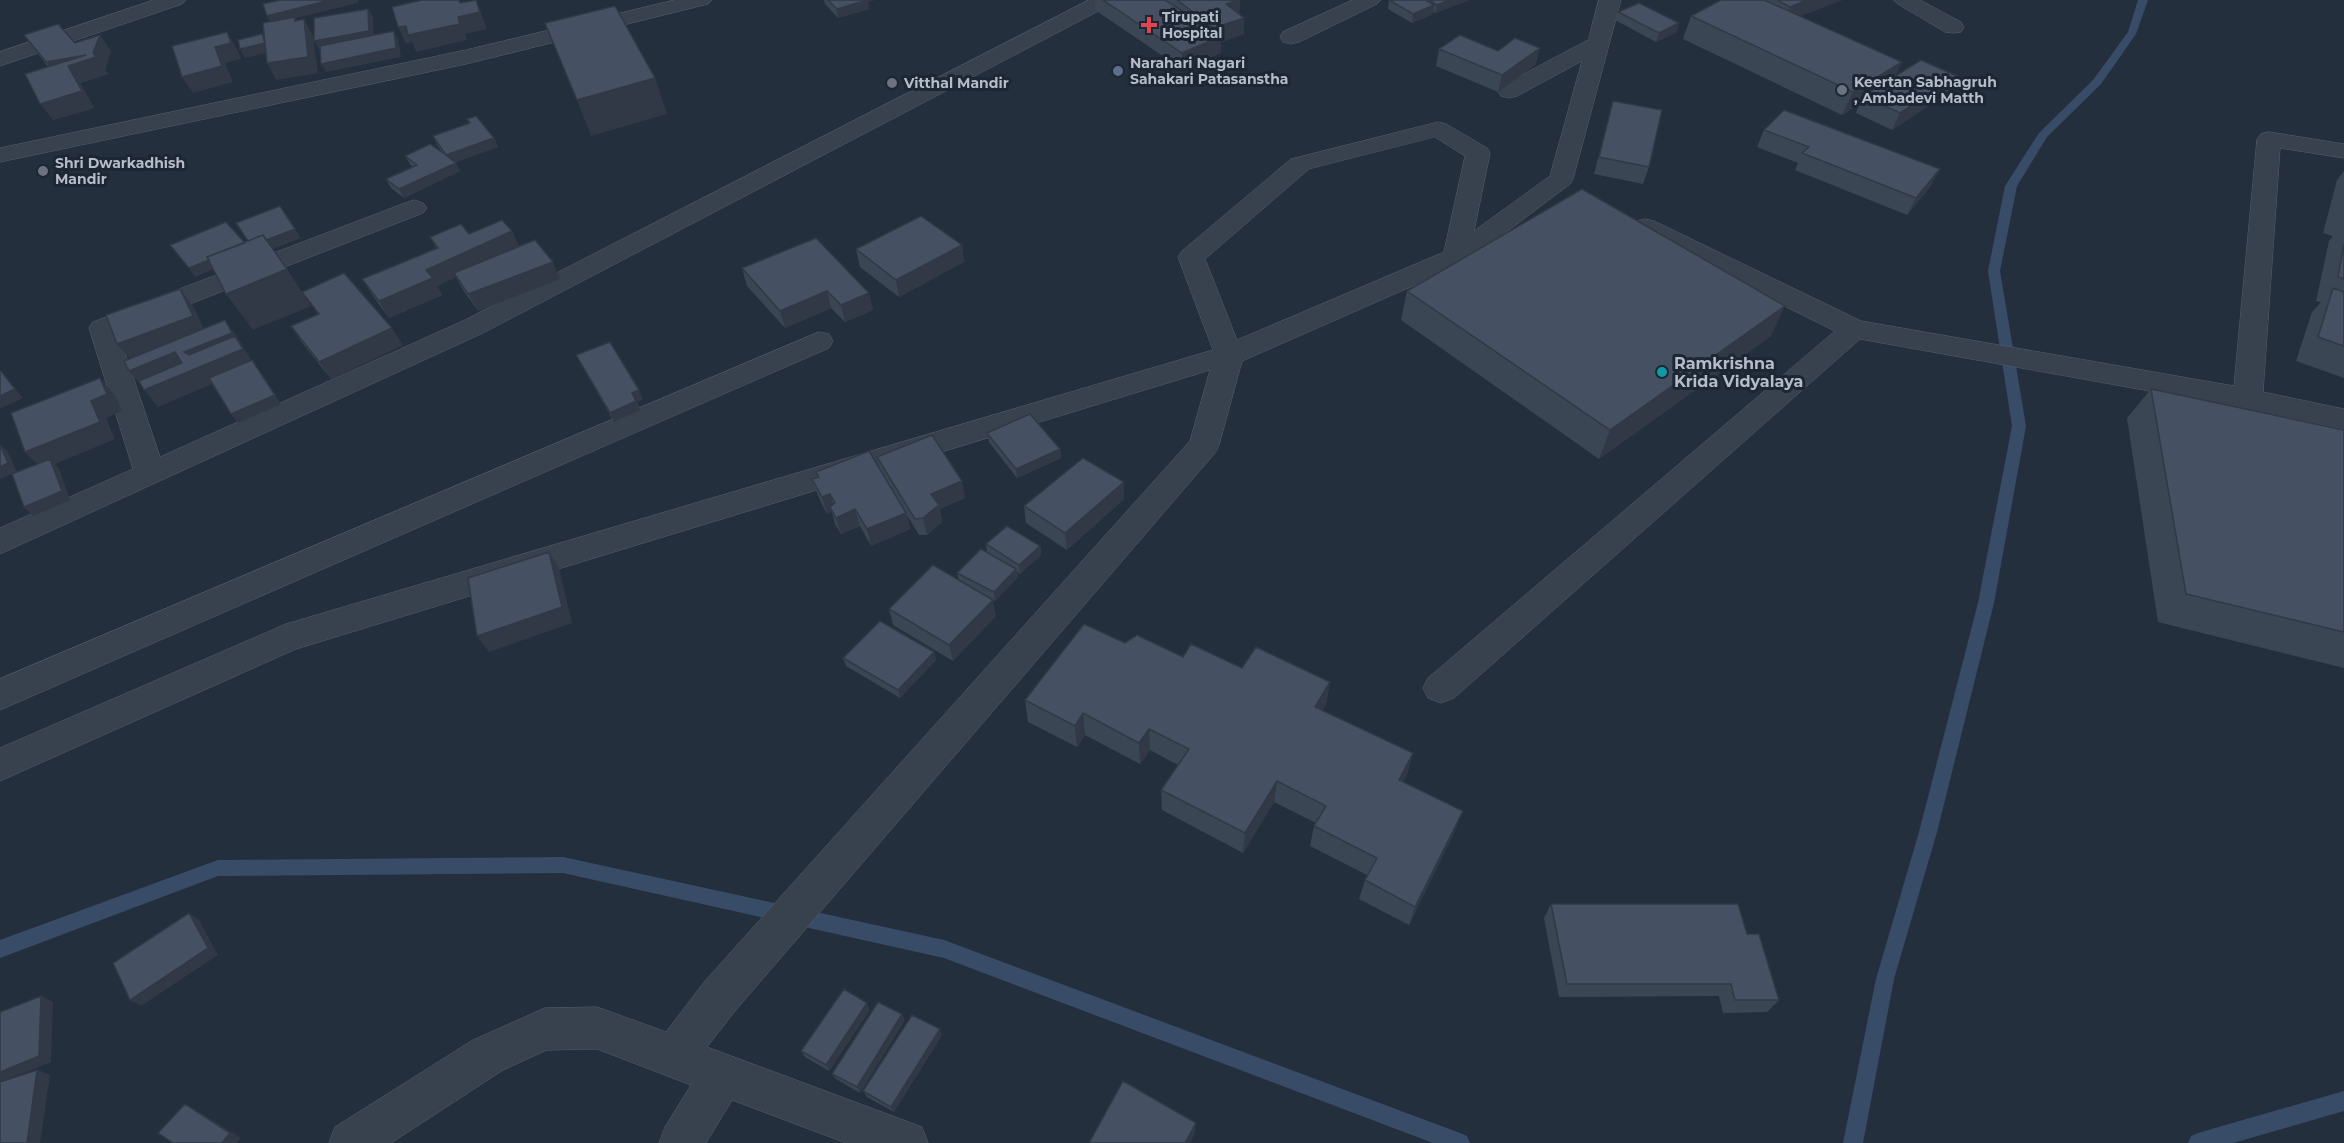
<svg xmlns="http://www.w3.org/2000/svg" width="2344" height="1143" font-family="Montserrat,sans-serif">
	<style>
		.lines { fill: none; stroke-linecap: round; stroke-linejoin: round }
		.stream { fill: #394c67; fill-rule: evenodd }
		.street-casing { stroke: #565f6c; stroke-width: 1 }
		.street { fill: #38414e; fill-rule: evenodd }
		.wall { fill: #3b4654 }
		.shaded-wall { fill: #303945 }
		.building { fill: #455162; stroke: #303945; stroke-width: 1.5 }
		.health-dot { fill: #e0444e; stroke: #1d2633; stroke-width: 2 }
		.service-dot { fill: #5c6f8a; stroke: #1d2633; stroke-width: 2 }
		.worship-dot { fill: #6b7280; stroke: #1d2633; stroke-width: 2 }
		.culture-dot { fill: #0f9aa8; stroke: #1d2633; stroke-width: 2 }
		.labels { text-anchor: middle; dominant-baseline: central; stroke-width: 6; stroke-linejoin: round; paint-order: stroke }
		.far-poi-label { font-size: 14px; font-weight: bold; fill: #b4bcc9; stroke: #1d2633; text-anchor: start }
		.poi-label { font-size: 16px; font-weight: bold; fill: #b4bcc9; stroke: #1d2633; text-anchor: start }
	</style>
	<rect width="100%" height="100%" fill="#242f3e"/>
	<g class="lines">
		<path class="stream" d="M2138 0H2148L2136 34 2101 84 2047 137 2017 186 2000 271 2026 426 1994 603 1937 832 1894 979 1863 1143H1843L1876 979 1919 832 1978 603 2012 426 1988 271 2005 186 2039 133 2093 80 2128 32Z
			M563 857 944 940 1460 1133 1467 1136 1470 1143H1433L944 958 563 873 218 876 0 958V940L218 860Z
			M2344 1091V1111L2233 1143H2188L2191 1136 2198 1133Z"/>
		<defs>
			<path id="street" d="M154 0H186L182 4 0 66V52Z
				M675 0H712L708 4 466 64 0 162V148L466 50Z
				M1089 0H1116L1112 4 483 333 0 554V528L133 469 89 328 93 322 405 203 414 200 423 203 427 208 423 213 118 332 160 457 463 321Z
				M1353 0H1381L1377 4 1299 42 1291 44 1283 42 1280 37 1283 32Z
				M1599 0H1621L1573 179 1570 184 1465 263 1242 361 1219 445 1215 453 735 1011 707 1047 922 1127 928 1143H846L732 1100 706 1143H659L665 1127 691 1085 597 1049 547 1050 503 1070 391 1143H329L335 1127 473 1040 545 1008 597 1007 666 1032 705 981 1190 441 1210 370 296 649 0 781V748L286 624 1213 350 1178 257 1182 251 1291 159 1438 122 1446 124 1487 148 1490 153 1474 231 1550 176 1582 61 1517 96 1509 98 1501 96 1498 91 1501 86 1588 40ZM1435 137 1465 156 1444 252 1237 340 1205 259 1309 169Z
				M1894 0H1920L1961 22 1964 27 1961 32 1953 33 1945 32 1898 4Z
				M2269 132 2344 144V158L2280 148 2263 392 2344 409V429L2222 404 1860 339 1454 698 1441 703 1428 698 1423 688 1428 678 1835 331 1636 233 1632 227 1636 221 1645 219 1654 221 1861 321 2234 386 2257 139 2261 134Z
				M819 332 829 334 833 341 829 348 0 710V679Z"/>
		</defs>
		<use href="#street" class="street-casing"/>
		<use href="#street" class="street"/>
	</g>
	<path class="wall" d="M824 0H874L868 2 869 9 838 18 825 4Z
		M1095 0H1240L1239 14 1244 34 1221 42V53L1182 69 1095 10Z
		M1389 0H1469L1435 13 1433 12V14L1412 23 1388 9Z
		M1722 0H1842L1800 16 1902 62 1895 76H1957L1948 93 1892 130 1856 113 1859 104 1842 115 1683 39 1691 16Z
		M1618 12 1679 23 1677 32 1656 42 1615 20Z
		M24 35 75 43 111 51 105 70 108 74 80 83 94 108 53 120 48 67Z
		M1439 49 1498 51 1536 64 1498 92 1436 66Z
		M1613 101 1649 167 1643 184 1594 174Z
		M467 119 494 138 498 147 455 162 460 171 404 198 391 188 386 179 413 167 410 164 405 156 442 152 437 145 433 136 469 123Z
		M1764 130 1931 186 1907 215 1795 170 1798 163 1757 147Z
		M2344 171V378L2296 361 2312 312 2321 302 2316 301 2329 241 2333 236 2323 233 2337 180Z
		M512 231 519 247 560 279 478 311 463 290 456 277 437 286 442 295 389 318 373 296 362 279 436 248 430 237Z
		M962 245 964 262 899 297 860 267 856 249Z
		M742 268 869 293 873 310 845 322 831 308 785 328 747 286Z
		M1407 291 1771 336 1599 459 1401 320Z
		M302 292 403 345 331 379 303 344 291 326 318 314Z
		M576 355 643 399 637 402 640 410 614 422Z
		M2151 389 2344 430V668L2158 622 2127 418Z
		M987 433 1060 449 1061 458 1017 478 989 442Z
		M877 457 965 498 940 509 942 522 927 535H919L907 515 910 529 871 546 860 526 841 534 835 524 832 512 827 514 818 496 812 479 818 477 816 472 880 469Z
		M1124 499 1067 550 1026 523 1024 506Z
		M986 544 1040 546 1041 555 1020 574 1017 571 1018 577 995 601 990 598 996 616 953 661 893 625 889 609 959 580 957 573 987 552Z
		M1125 643 1183 657 1242 668 1330 682 1326 704 1322 710 1413 753 1407 774 1403 782 1455 831 1409 925 1359 899 1365 880 1367 875 1310 846 1314 826 1316 823 1274 802 1243 853 1162 810 1161 790 1178 765 1150 750 1140 764 1085 735 1077 747 1028 722 1025 700Z
		M934 652 936 660 900 698 846 666 843 658Z
		M1551 904 1747 934 1779 1000 1767 1012 1723 1013 1719 996 1559 997 1544 918Z
		M870 1010 829 1071 805 1057 801 1051Z
		M905 1020 860 1093 836 1079 832 1074Z
		M942 1035 894 1112 867 1097 863 1091Z"/>
	<path class="shaded-wall" d="M330 0H358V3L296 18 304 33 271 24 267 16Z
		M459 0 466 15 476 0 487 29 465 34 467 40 416 52 412 42 406 44 398 27Z
		M863 0H874L868 2 869 9 838 18 837 9Z
		M1237 0H1240L1239 15 1226 4Z
		M1449 0H1469L1435 13 1437 5Z
		M1807 0H1842L1783 23 1790 7Z
		M1434 5 1433 14 1412 23 1413 14Z
		M368 9 373 17 374 39 319 49 314 41Z
		M1244 18V34L1221 42V53L1182 69V53L1214 40V28Z
		M304 19 313 36 318 73 276 80 267 63Z
		M1679 23 1677 32 1656 42 1659 33Z
		M394 31 398 40 401 57 326 72 321 64Z
		M227 32 237 49 241 59 225 63 233 82 193 93 182 77 215 47Z
		M262 34 271 52 245 58 240 49Z
		M100 35 111 51 105 70 108 74 80 83 94 108 53 120 40 104 58 79 46 62 93 53Z
		M1540 48 1536 64 1498 92 1502 75Z
		M1902 62 1891 85 1863 96 1859 104 1842 115 1853 92Z
		M1957 76 1948 93 1892 130 1900 113Z
		M655 78 667 114 591 136 577 100Z
		M494 138 498 147 451 164 446 155Z
		M456 163 460 171 404 198 399 189Z
		M1940 169 1931 186 1907 215 1916 198Z
		M295 229 301 238 257 255 250 246Z
		M512 231 520 248 454 273 456 277 437 286 442 295 389 318 379 301 426 270Z
		M246 244 252 253 195 277 189 268Z
		M962 245 964 262 899 297 896 280Z
		M553 262 560 279 478 311 468 294Z
		M287 269 311 306 253 330 226 294Z
		M180 289 193 306 206 333 132 361 117 344Z
		M827 291 831 308 785 328 780 311Z
		M869 293 873 310 845 322 841 305Z
		M1785 306 1771 336 1599 459 1610 430Z
		M225 320 238 338 255 366 158 407 144 390 197 368 184 352Z
		M392 328 403 345 331 379 319 362Z
		M175 352 189 369 143 388 129 371Z
		M252 360 281 404 238 423 231 414Z
		M1 371 23 398 0 409V396Z
		M100 378 115 395 122 411 106 418 115 439 55 464 59 468 70 500 33 516 24 507 42 469 25 452 91 401Z
		M639 390 643 399 637 402 640 410 614 422 610 413 632 393Z
		M0 444 8 452 17 472 0 479Z
		M1060 449 1061 458 1017 478 1016 469Z
		M962 481 965 498 940 509 942 522 927 535 923 518 931 494Z
		M1124 482V499L1067 550 1065 533Z
		M830 494 835 510 830 507 832 512 827 514 822 497Z
		M855 509 860 526 841 534 836 518Z
		M906 513 910 529 871 546 867 529Z
		M1040 546 1041 555 1020 574 1019 565Z
		M549 552 559 568 572 623 489 652 477 636Z
		M1016 569 1018 577 995 601 994 592Z
		M993 600 996 616 953 661 949 645Z
		M934 652 936 660 900 698 898 690Z
		M1330 682 1326 704 1311 728 1315 707Z
		M1083 713 1085 735 1077 747 1075 726Z
		M1149 729 1150 750 1140 764 1139 743Z
		M1413 753 1407 774 1393 800 1399 780Z
		M1277 781 1274 802 1243 853 1245 833Z
		M1463 811 1455 831 1409 925 1415 907Z
		M189 913 199 920 218 955 141 1006 130 1000Z
		M41 996 53 1002 51 1062 2 1082 0 1081V1072Z
		M867 1003 870 1010 829 1071 826 1065Z
		M902 1014 905 1020 860 1093 857 1087Z
		M940 1029 942 1035 894 1112 891 1107Z
		M37 1070 50 1075 40 1143H27Z
		M185 1104 196 1110 241 1138 237 1143H222Z
		M1196 1123 1195 1133 1190 1143H1185Z"/>
	<path class="building" d="M280 0H330L267 16 263 4Z
		M422 0H459L460 3 476 0 480 12 458 17 460 24 408 35 406 26 398 27 392 7Z
		M828 0H867L837 9Z
		M1103 0H1165L1222 36 1182 53Z
		M1177 0H1237L1226 4 1244 18 1214 28Z
		M1389 0H1425L1434 5 1413 14Z
		M1429 0H1449L1437 5Z
		M1721 0H1764L1902 62 1853 92 1691 16Z
		M1777 0H1807L1790 7Z
		M1639 3 1679 23 1659 33 1618 12Z
		M615 6 655 78 577 100 545 23Z
		M368 9 369 31 314 41V18Z
		M295 17V21L304 19 308 57 267 63 263 23Z
		M58 24 75 43 100 35 93 53 96 57 68 66 82 91 40 104 25 74 86 55 46 62 24 35Z
		M394 31 396 48 321 64 320 46Z
		M227 32 231 43 215 47 222 66 182 77 172 46Z
		M262 34 265 43 240 49 238 40Z
		M1460 35 1498 51 1515 38 1540 48 1502 75 1439 49Z
		M1921 60 1957 76 1900 113 1863 96Z
		M1613 101 1662 110 1649 167 1599 157Z
		M1784 110 1940 169 1916 198 1802 153 1809 147 1764 130Z
		M476 116 494 138 446 155 456 163 399 189 386 179 417 165 405 156 430 144 446 155 433 136 470 123 467 119Z
		M1582 189 1785 306 1610 430 1407 291Z
		M280 206 295 229 266 240 263 235 248 241 236 223Z
		M921 216 962 245 896 280 856 249Z
		M502 220 512 231 426 270 433 278 379 301 362 279 438 248 430 237 461 224 469 234Z
		M226 222 245 243 207 257 209 260 189 268 170 245Z
		M263 235 287 269 226 294 207 257Z
		M816 238 869 293 841 305 827 291 780 311 742 268Z
		M535 240 553 262 468 294 454 273Z
		M2344 244V279L2338 277Z
		M344 273 392 328 319 362 291 326 319 314 302 292Z
		M2333 288 2344 292V346L2318 337Z
		M180 289 193 316 117 344 106 315Z
		M225 320 232 333 184 352 189 355 235 336 243 349 144 390 139 381 182 363 175 352 129 371 124 361Z
		M610 342 639 390 632 393 636 401 610 413 576 355Z
		M252 360 275 395 231 414 209 378Z
		M1 371 15 389 0 396V372Z
		M100 378 107 394 91 401 100 422 25 452 11 413Z
		M2151 389 2344 430V632L2186 594Z
		M1030 414 1060 449 1016 469 987 433Z
		M932 435 962 481 931 494 939 505 923 518 915 519 877 457Z
		M0 445 8 463 0 467Z
		M869 451 906 513 867 529 855 509 836 518 830 507 835 503 830 494 822 497 812 479 819 477 816 472Z
		M1083 458 1124 482 1065 533 1024 506Z
		M50 459 62 491 24 507 12 474Z
		M1007 526 1040 546 1019 565 986 544Z
		M981 549 1016 569 994 592 957 573Z
		M549 552 562 607 477 636 468 578Z
		M933 565 993 600 949 645 889 609Z
		M880 621 934 652 898 690 843 658Z
		M1084 624 1125 643 1137 635 1183 657 1191 644 1242 668 1256 647 1330 682 1315 707 1413 753 1399 780 1463 811 1415 907 1365 880 1377 858 1314 826 1326 806 1277 781 1245 833 1161 790 1189 749 1149 729 1139 743 1083 713 1075 726 1025 700Z
		M1551 904H1738L1747 934H1759L1779 1000H1735L1731 984H1567Z
		M189 913 208 948 130 1000 113 963Z
		M844 989 867 1003 826 1065 801 1051Z
		M41 996 39 1056 0 1072V1012Z
		M878 1002 902 1014 857 1087 832 1074Z
		M912 1015 940 1029 891 1107 863 1091Z
		M37 1070 27 1143H0V1082Z
		M1123 1081 1196 1123 1185 1143H1089Z
		M185 1104 230 1133 222 1143H173L158 1133Z"/>
	<path class="health-dot" d="M1146 16h6v6h6v6h-6v6h-6v-6h-6v-6h6z"/>
	<circle class="service-dot" cx="1118" cy="71" r="6"/>
	<g class="worship-dot">
		<circle cx="892" cy="83" r="6"/>
		<circle cx="1842" cy="90" r="6"/>
		<circle cx="43" cy="171" r="6"/>
	</g>
	<circle class="culture-dot" cx="1662" cy="372" r="6"/>
	<g class="labels">
		<g class="far-poi-label">
			<text x="1162" y="17">Tirupati<tspan x="1162" dy="16">Hospital</tspan></text>
			<text x="1130" y="63">Narahari Nagari<tspan x="1130" dy="16">Sahakari Patasanstha</tspan></text>
			<text x="1854" y="82">Keertan Sabhagruh<tspan x="1854" dy="16">, Ambadevi Matth</tspan></text>
			<text x="904" y="83">Vitthal Mandir</text>
			<text x="55" y="163">Shri Dwarkadhish<tspan x="55" dy="16">Mandir</tspan></text>
		</g>
		<g class="poi-label">
			<text x="1674" y="363">Ramkrishna<tspan x="1674" dy="18">Krida Vidyalaya</tspan></text>
		</g>
	</g>
</svg>
